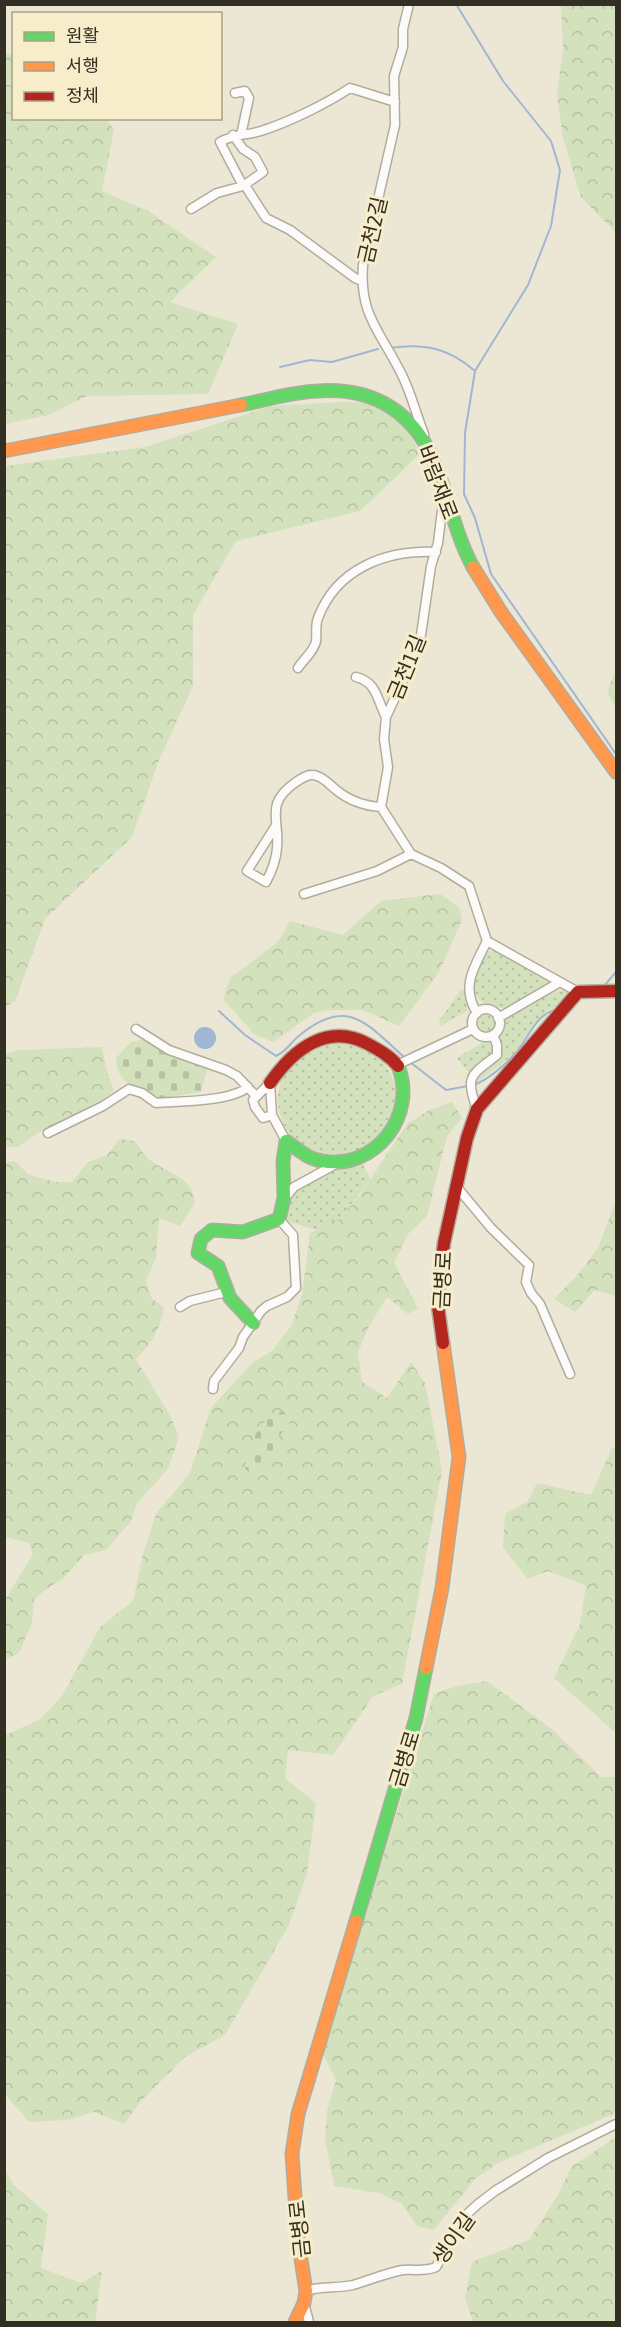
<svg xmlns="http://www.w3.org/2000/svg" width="621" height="2327" font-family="'Asap Condensed','Noto Sans KR',sans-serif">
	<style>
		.grass { fill: url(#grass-dots) }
		.forest { fill: url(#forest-crowns) }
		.cemetery { fill: url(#cemetery-stones) }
		.water { fill: #a0b6d3 }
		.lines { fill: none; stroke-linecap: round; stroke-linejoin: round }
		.stream { stroke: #a0b6d3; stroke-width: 2 }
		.street-casing { stroke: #b1ad9e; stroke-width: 11 }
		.fast-casing { stroke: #b1ad9e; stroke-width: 15 }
		.slow-casing { stroke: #b1ad9e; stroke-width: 15 }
		.jam-casing { stroke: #b1ad9e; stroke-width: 15 }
		.street { stroke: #fcfbf9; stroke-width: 8 }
		.fast { stroke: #63d668; stroke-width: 12 }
		.slow { stroke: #ff974d; stroke-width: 12 }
		.jam { stroke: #b3261e; stroke-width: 12 }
		.labels { text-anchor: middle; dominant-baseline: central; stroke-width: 6; stroke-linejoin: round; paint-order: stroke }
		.street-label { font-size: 21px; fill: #332f22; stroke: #f7edca }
	</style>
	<defs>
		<pattern id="grass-dots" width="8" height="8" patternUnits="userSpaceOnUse" patternTransform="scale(1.5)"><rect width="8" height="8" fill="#d3e1bc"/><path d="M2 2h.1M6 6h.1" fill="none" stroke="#b6c1a1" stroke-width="1.8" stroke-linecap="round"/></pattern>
		<pattern id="forest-crowns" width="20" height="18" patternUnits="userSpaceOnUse" patternTransform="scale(1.5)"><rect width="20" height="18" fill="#d3e1bc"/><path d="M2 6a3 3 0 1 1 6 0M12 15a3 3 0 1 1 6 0" fill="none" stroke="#b6c1a1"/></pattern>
		<pattern id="cemetery-stones" width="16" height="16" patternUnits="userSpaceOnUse" patternTransform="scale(1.5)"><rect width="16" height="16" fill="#d3e1bc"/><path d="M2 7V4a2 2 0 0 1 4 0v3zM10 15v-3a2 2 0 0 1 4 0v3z" fill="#b6c1a1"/></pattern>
	</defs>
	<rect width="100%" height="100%" fill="#ece7d4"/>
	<path class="grass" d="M490 951H496L549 980 548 985 504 1008C477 1005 465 992 479 966 482 960 484 955 490 951Z
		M564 989 568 991 564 1003 548 1010 535 1023 512 1056 476 1083 475 1082 478 1072 495 1060C498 1047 499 1026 509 1015 517 1007 552 993 564 989Z
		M461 990H464C467 997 469 1004 467 1011L440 1026 439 1020C450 1009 451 1001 461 990Z
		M475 1024a10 10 0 1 1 20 0a10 10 0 1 1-20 0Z
		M278 1099a59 59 0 1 1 118 0a59 59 0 1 1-118 0Z
		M485 1041 490 1042 494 1046V1053L469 1073 457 1058Z
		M363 1159 364 1168 371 1179 338 1221 317 1230 283 1220C284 1212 287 1200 293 1193 301 1184 350 1163 363 1159Z"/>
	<path class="forest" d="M561 5H616V233L581 197 563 138 557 94 563 50Z
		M4 53 13 55 14 118 106 119 114 129 102 191 148 211 216 257 170 302 238 324 208 394 87 396 49 415 5 424Z
		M342 402 367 403 400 420 421 453 360 511 236 541 193 615V686L159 760 132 837 45 919 15 1001 5 1007V466L145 447 271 406Z
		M616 670V708L607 692Z
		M440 894 459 907 462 920 439 972 399 1026 363 1010H329L314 1013 273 1042 254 1034 223 999 230 978 278 942 290 921 343 935 381 901Z
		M102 1047 107 1072 114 1090 102 1100 40 1132 18 1147H5V1054L19 1050Z
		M452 1102 462 1118 447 1136 427 1216 408 1234 394 1263 418 1308 408 1314 387 1297 369 1326 358 1352 362 1382 387 1398 411 1362 425 1383 442 1471 402 1684 373 1696 333 1755 288 1750 285 1778 316 1803 307 1874 289 1925 225 2035 185 2057 140 2102 124 2124 94 2112 67 2120 29 2122 5 2094 4 1736 40 1719 62 1696 100 1627 133 1601 143 1554 156 1514 190 1473 211 1408 252 1363 273 1350 291 1326 302 1295 310 1233 338 1220 360 1195 407 1124 430 1110Z
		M120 1139 135 1141C139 1147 144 1155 150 1160 168 1174 192 1175 195 1202L180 1226 159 1218 156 1258 146 1280 152 1299 164 1307C161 1329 151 1343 136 1359L171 1417 179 1437 168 1469 137 1503 131 1521 106 1550 84 1555 64 1578 48 1588 34 1599 32 1623 19 1653 5 1660V1600L33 1554 29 1543 5 1537V1163L15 1161 29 1175 56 1182H72L88 1162 107 1155Z
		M616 1200V1296L595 1290 575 1312 554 1299 580 1272 598 1248Z
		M612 1448 616 1449V1733L554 1678 580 1624 586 1586 548 1571 528 1579 503 1548 505 1514 528 1501 537 1483 591 1495Z
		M487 1681 552 1729 601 1777H616V2113L498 2163 475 2179 434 2230 417 2226 402 2204 379 2193 334 2186 325 2138 327 2111 336 2080 322 2052 434 1694 457 1686Z
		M616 2137V2322H473L465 2298 472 2262 529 2240 559 2193 571 2167Z
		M4 2168 15 2186 48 2214 41 2268 81 2283 102 2271 95 2322H5Z"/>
	<path class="cemetery" d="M145 1039 208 1067 201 1092 157 1099C138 1084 117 1088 116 1058L131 1042Z
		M284 1411 290 1425C274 1436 273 1456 265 1472L253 1475 245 1469C247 1448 260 1415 284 1411Z"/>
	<path class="water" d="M194 1038a11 11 0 1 1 22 0a11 11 0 1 1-22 0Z"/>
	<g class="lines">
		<path class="stream" d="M456 4 503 81 551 141 560 170 551 226 528 285 475 371 465 433 464 494 475 518 491 574 616 754
			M390 348C424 343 449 348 475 371
			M280 367 310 360 332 362 378 349
			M604 986 616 972
			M219 1011 245 1035 276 1056C287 1051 291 1042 300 1035 348 995 368 1025 405 1058
			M410 1062 446 1090 468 1086
			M474 1085C487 1080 504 1066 513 1056 527 1042 534 1016 554 1010"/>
		<defs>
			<path id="street" d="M409 4 403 29V47L394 76 395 125 363 265C359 315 380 331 401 373 411 392 416 414 424 434
				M235 93 245 91 249 98 241 135
				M191 209 217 193 243 186 263 172 255 157 243 149 233 135
				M362 281 355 278 290 230 266 218 246 187 243 186 220 142C236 133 245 136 261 131 289 122 326 104 350 88L395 102
				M444 494 438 543 431 566 421 635 412 661 386 717 384 739 388 767 381 807 411 854 441 868 469 886 487 941 578 992
				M298 668C303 660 315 650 316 641 317 633 315 625 318 618 337 568 386 550 436 552
				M356 677C377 682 377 700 386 717
				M275 827 247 871 266 882C272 871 276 861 277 848 280 819 264 804 296 782 302 778 309 773 317 776 324 778 329 784 335 789 348 800 365 806 381 807
				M304 894 377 871 411 854
				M472 1023a14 14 0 1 1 28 0a14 14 0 1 1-28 0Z
				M477 1013C460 986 475 966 487 941
				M498 1018 560 982
				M136 1029 169 1050 226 1070 237 1076 256 1096
				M397 1065 473 1029
				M477 1109C464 1075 472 1075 497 1055V1045L493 1035
				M272 1115 263 1118 255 1107 253 1100 270 1083 272 1115 286 1141
				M48 1133 103 1106 129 1089 142 1093 156 1103C180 1101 230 1102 248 1087
				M456 1186 491 1228 529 1265 526 1282 531 1293 540 1304 570 1374
				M285 1198 294 1187 336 1164
				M180 1307 190 1301 226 1292
				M213 1389 214 1381 239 1348 243 1337 261 1311 267 1306 287 1297 296 1288 293 1235 279 1219
				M306 2291C322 2285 337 2289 353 2285 370 2280 386 2273 403 2270 415 2269 425 2272 436 2267L466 2215 478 2204 495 2191 548 2158 616 2124
				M304 2303 309 2322"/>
			<path id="fast" d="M241 405C266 400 292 392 318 391 376 387 417 414 437 469 450 502 456 536 473 567
				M253 1323 230 1298 218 1266 198 1253 201 1239 212 1230 243 1232 279 1219 284 1198 283 1161 286 1141C298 1149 307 1159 322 1161 375 1171 418 1115 398 1066
				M356 1921 416 1718 426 1668"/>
			<path id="slow" d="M4 451 241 405
				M473 567 501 612 616 772
				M426 1668 442 1588 459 1457 443 1343
				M295 2322 304 2303 306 2291 298 2240 292 2154 298 2114 356 1921"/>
			<path id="jam" d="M270 1083C293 1050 327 1022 368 1044 379 1050 390 1056 398 1066
				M443 1343 437 1299 444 1243 467 1138 477 1109 578 992 616 991"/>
		</defs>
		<use href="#street" class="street-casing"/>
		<use href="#fast" class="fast-casing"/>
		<use href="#slow" class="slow-casing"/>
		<use href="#jam" class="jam-casing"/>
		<use href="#street" class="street"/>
		<use href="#fast" class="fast"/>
		<use href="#slow" class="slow"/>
		<use href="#jam" class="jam"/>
	</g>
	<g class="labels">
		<g class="street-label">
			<text transform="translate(372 230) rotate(-77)">금천2길</text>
			<text transform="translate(438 482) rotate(69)">바람재로</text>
			<text transform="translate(406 667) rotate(-68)">금천1길</text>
			<text transform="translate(442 1280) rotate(-87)">금병로</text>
			<text transform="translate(404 1759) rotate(-73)">금병로</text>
			<text transform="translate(299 2229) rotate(-96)">금병로</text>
			<text transform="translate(453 2238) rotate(-55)">생이길</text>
		</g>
	</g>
	<rect width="621" height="2327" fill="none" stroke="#332f22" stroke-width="12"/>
	<rect x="12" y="12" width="210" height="108" fill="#f7edca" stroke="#a9a187" stroke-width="1.5"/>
	<rect x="24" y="32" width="30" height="9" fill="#63d668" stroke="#a9a187" stroke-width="1.5"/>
	<text x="66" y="42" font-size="18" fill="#332f22">원활</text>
	<rect x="24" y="62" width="30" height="9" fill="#ff974d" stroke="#a9a187" stroke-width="1.5"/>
	<text x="66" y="72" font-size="18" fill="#332f22">서행</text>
	<rect x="24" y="92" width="30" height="9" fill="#b3261e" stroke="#a9a187" stroke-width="1.5"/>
	<text x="66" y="102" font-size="18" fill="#332f22">정체</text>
</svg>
